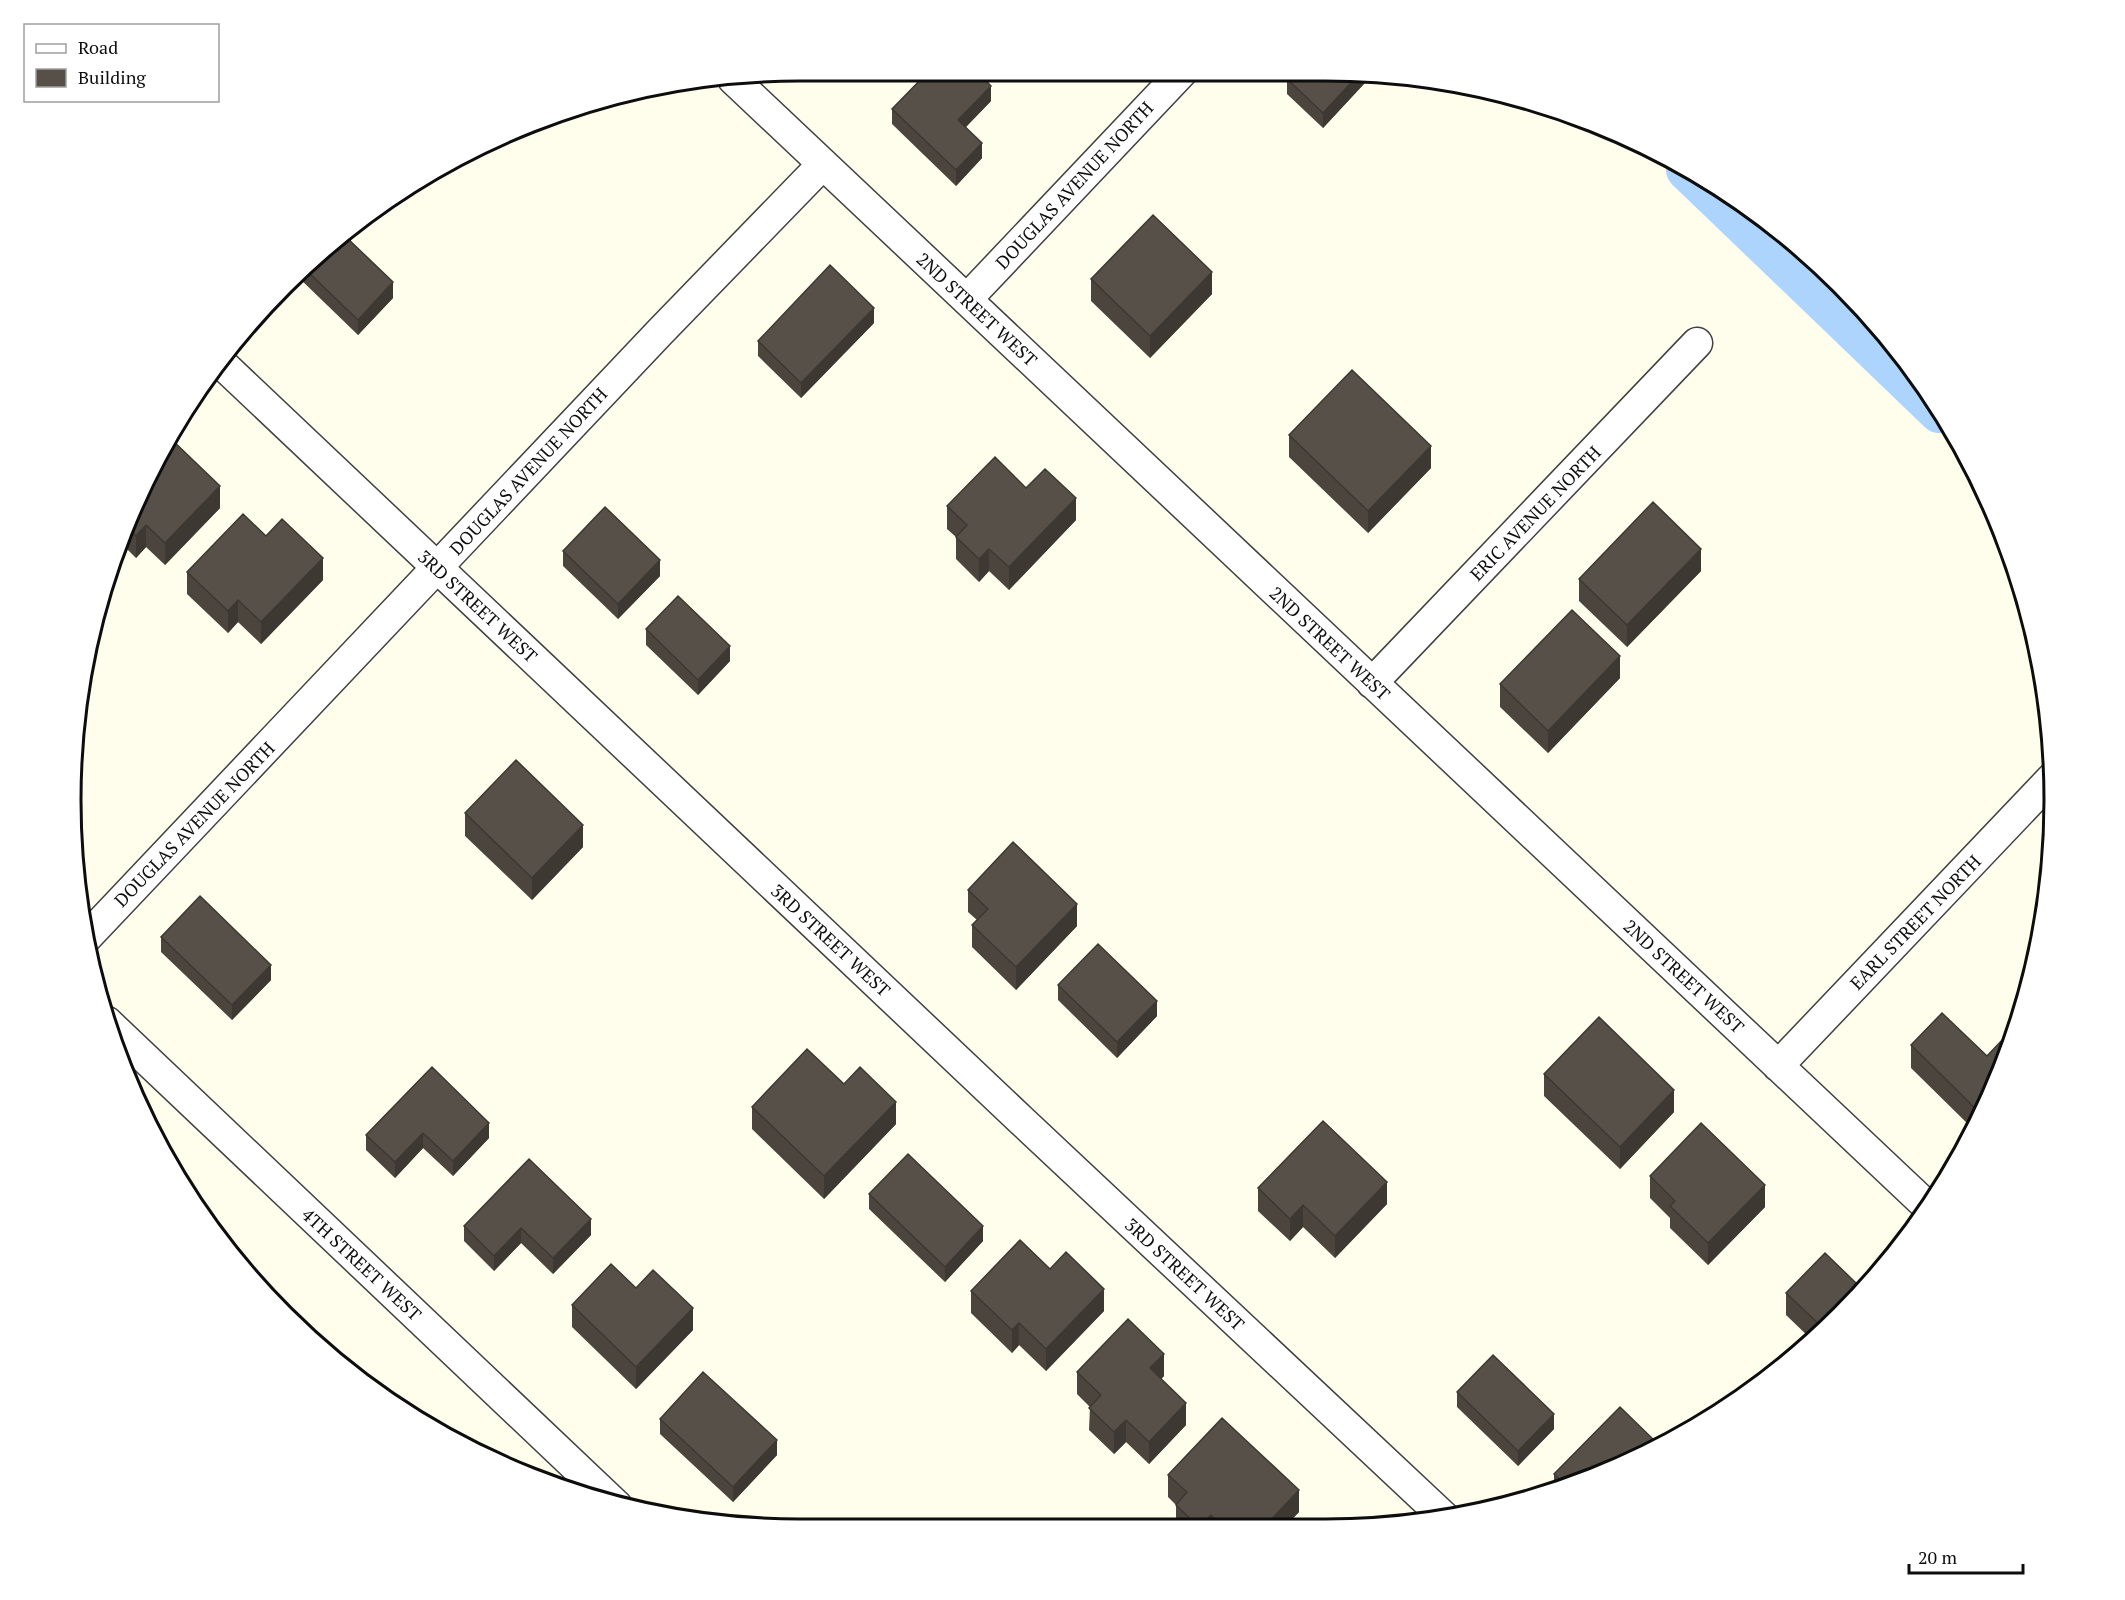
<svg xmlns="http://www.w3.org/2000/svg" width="2125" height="1600" font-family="'PT Serif',serif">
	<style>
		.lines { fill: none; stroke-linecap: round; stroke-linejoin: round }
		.canal { stroke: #acd4fc; stroke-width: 40 }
		.street-casing { stroke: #404040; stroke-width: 33 }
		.street { stroke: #fff; stroke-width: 30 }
		.wall { fill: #4b453e }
		.shaded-wall { fill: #3d3832 }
		.building { fill: #575048; stroke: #3d3832; stroke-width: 1.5 }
		.labels { text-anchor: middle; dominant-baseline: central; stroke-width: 6; stroke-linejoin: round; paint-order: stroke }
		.street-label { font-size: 18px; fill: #0d0d0d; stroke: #fff }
		.rim { fill: none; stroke: #0d0d0d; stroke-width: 3 }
	</style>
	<rect width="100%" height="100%" fill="#fffeed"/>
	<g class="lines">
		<path class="canal" d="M1686 170 1939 413"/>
		<defs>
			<path id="street" d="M733 79 1927 1206
				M967 299 1182 72
				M220 362 1022 1121 1444 1517
				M1372 683 1697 343
				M87 937 660 332 823 164
				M107 1022 617 1506
				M1778 1066 2052 778"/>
		</defs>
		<use href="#street" class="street-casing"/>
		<use href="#street" class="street"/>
	</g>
	<path class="wall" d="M1372 72H1375L1323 128 1287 94V79Z
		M991 101 966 127 982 158 956 186 892 124V109Z
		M346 237 393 298 358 335 296 275Z
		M1091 279 1212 294 1150 358 1091 301Z
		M874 323 801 398 758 356V341Z
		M1289 435 1431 468 1368 533 1289 457Z
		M146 477 220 508 165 565 146 547 136 558 123 545Z
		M1026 488 1076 520 1009 590 989 571 979 582 956 559V537L947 529V506Z
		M266 536 323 580 261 644 238 622 228 633 187 594V572Z
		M563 551 660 576 618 619 563 566Z
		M1701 571 1627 647 1579 601V579Z
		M646 629 730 661 698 695 646 645Z
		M1620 678 1548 753 1500 707V684Z
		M465 813 583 847 532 900 465 836Z
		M968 890 1077 926 1016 990 972 947V925L977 920 968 912Z
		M161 937 271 980 232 1020 161 952Z
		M1058 985 1157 1016 1117 1058 1058 1000Z
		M1911 1045 1987 1056 2010 1047 1973 1129 1911 1068Z
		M432 1067 489 1138 453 1176 423 1148 395 1178 366 1150V1135Z
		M1544 1074 1674 1112 1620 1169 1544 1096Z
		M844 1084 896 1124 824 1199 752 1129V1107Z
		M529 1159 591 1235 553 1274 521 1243 494 1271 464 1241V1226Z
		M1650 1176 1765 1207 1708 1265 1670 1228V1218L1650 1198Z
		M1258 1188 1387 1204 1335 1258 1303 1227 1290 1241 1258 1211Z
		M869 1194 983 1241 945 1282 869 1209Z
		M1050 1269 1104 1311 1046 1371 1019 1345 1012 1353 971 1313V1291Z
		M1873 1281 1811 1339 1786 1315V1293Z
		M636 1288 693 1330 636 1389 572 1327V1305Z
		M1077 1372 1164 1376 1161 1379 1186 1425 1149 1464 1126 1442 1114 1454 1089 1430 1090 1407 1077 1394Z
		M1457 1392 1554 1429 1518 1466 1457 1407Z
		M660 1419 777 1455 733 1502 660 1434Z
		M1554 1474H1604L1554 1487Z
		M1168 1475 1299 1512 1287 1524 1176 1525V1505L1168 1497Z"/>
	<path class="shaded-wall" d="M1361 72H1375L1323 128V113Z
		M991 86V101L958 135V120Z
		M982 143V158L956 186V170Z
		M1212 272V294L1150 358V336Z
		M393 282V298L358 335V320Z
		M874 308V323L801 398V383Z
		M1431 446V468L1368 533V511Z
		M220 486V508L165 565V543Z
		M1076 498V520L1009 590V567Z
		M146 525V547L136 558V536Z
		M989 549V571L979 582V559Z
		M1701 549V571L1627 647V625Z
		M323 558V580L261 644V622Z
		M660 560V576L618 619V604Z
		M238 600V622L228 633V611Z
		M730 646V661L698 695V680Z
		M1620 656V678L1548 753V731Z
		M583 825V847L532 900V878Z
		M1077 904V926L1016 990V967Z
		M271 965V980L232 1020V1005Z
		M1157 1001V1016L1117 1058V1042Z
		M1674 1090V1112L1620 1169V1147Z
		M896 1102V1124L824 1199V1176Z
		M489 1123V1138L453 1176V1161Z
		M423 1133V1148L395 1178V1162Z
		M1387 1182V1204L1335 1258V1236Z
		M1765 1185V1207L1708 1265V1243Z
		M1303 1205V1227L1290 1241V1219Z
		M591 1219V1235L553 1274V1258Z
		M983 1226V1241L945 1282V1267Z
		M521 1228V1243L494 1271V1256Z
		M1104 1289V1311L1046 1371V1349Z
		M693 1308V1330L636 1389V1367Z
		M1019 1323V1345L1012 1353V1330Z
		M1164 1354V1376L1150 1390V1368Z
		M1186 1403V1425L1149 1464V1442Z
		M1554 1414V1429L1518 1466V1451Z
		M1126 1420V1442L1114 1454V1432Z
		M777 1440V1455L733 1502V1487Z
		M1299 1490V1512L1287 1524H1267Z
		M1211 1515V1525H1202Z"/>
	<path class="building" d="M929 71H976L991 86 958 120 982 143 956 170 892 109Z
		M1294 72H1361L1323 113 1287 79Z
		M1153 215 1212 272 1150 336 1091 279Z
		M346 237 393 282 358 320 305 269Z
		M830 265 874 308 801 383 758 341Z
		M1352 370 1431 446 1368 511 1289 435Z
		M169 437 220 486 165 543 146 525 136 536 128 528 146 477Z
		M995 457 1026 488 1045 469 1076 498 1009 567 989 549 979 559 956 537 967 525 947 506Z
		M1653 502 1701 549 1627 625 1579 579Z
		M605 507 660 560 618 604 563 551Z
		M243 514 266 536 282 519 323 558 261 622 238 600 228 611 187 572Z
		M678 596 730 646 698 680 646 629Z
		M1572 610 1620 656 1548 731 1500 684Z
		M516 760 583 825 532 878 465 813Z
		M1013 842 1077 904 1016 967 972 925 988 909 968 890Z
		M200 896 271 965 232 1005 161 937Z
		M1098 944 1157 1001 1117 1042 1058 985Z
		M1942 1013 1987 1056 2003 1039 2010 1047 1980 1113 1911 1045Z
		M1599 1017 1674 1090 1620 1147 1544 1074Z
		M807 1049 844 1084 860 1067 896 1102 824 1176 752 1107Z
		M432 1067 489 1123 453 1161 423 1133 395 1162 366 1135Z
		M1323 1121 1387 1182 1335 1236 1303 1205 1290 1219 1258 1188Z
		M1701 1123 1765 1185 1708 1243 1670 1206 1675 1201 1650 1176Z
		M908 1154 983 1226 945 1267 869 1194Z
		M529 1159 591 1219 553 1258 521 1228 494 1256 464 1226Z
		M1020 1240 1050 1269 1066 1252 1104 1289 1046 1349 1019 1323 1012 1330 971 1291Z
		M1825 1253 1857 1284 1882 1257 1887 1262 1873 1281 1823 1328 1786 1293Z
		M611 1264 636 1288 653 1270 693 1308 636 1367 572 1305Z
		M1128 1319 1164 1354 1150 1368 1186 1403 1149 1442 1126 1420 1114 1432 1089 1408 1101 1395 1077 1372Z
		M1493 1355 1554 1414 1518 1451 1457 1392Z
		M703 1372 777 1440 733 1487 660 1419Z
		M1620 1407 1657 1443 1604 1474 1565 1485 1554 1474Z
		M1222 1418 1299 1490 1267 1524 1221 1525 1211 1515 1202 1525H1197L1176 1505 1187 1492 1168 1475Z"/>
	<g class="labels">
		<g class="street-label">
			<text transform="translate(1074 185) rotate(-47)">DOUGLAS AVENUE NORTH</text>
			<text transform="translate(977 309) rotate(43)">2ND STREET WEST</text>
			<text transform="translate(528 471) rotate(-47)">DOUGLAS AVENUE NORTH</text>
			<text transform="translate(1535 513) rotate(-46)">ERIC AVENUE NORTH</text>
			<text transform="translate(478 606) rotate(43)">3RD STREET WEST</text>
			<text transform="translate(1330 643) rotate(43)">2ND STREET WEST</text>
			<text transform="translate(194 824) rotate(-46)">DOUGLAS AVENUE NORTH</text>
			<text transform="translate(1915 922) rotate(-46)">EARL STREET NORTH</text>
			<text transform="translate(831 940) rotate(43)">3RD STREET WEST</text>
			<text transform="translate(1684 976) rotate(43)">2ND STREET WEST</text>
			<text transform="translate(362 1264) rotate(43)">4TH STREET WEST</text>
			<text transform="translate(1185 1274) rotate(43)">3RD STREET WEST</text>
		</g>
	</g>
	<path d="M0 0H2125V1600H0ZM800 81H1325A719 719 0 0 1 2044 800V800A719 719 0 0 1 1325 1519H800A719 719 0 0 1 81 800V800A719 719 0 0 1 800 81Z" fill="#fff" fill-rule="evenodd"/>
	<path class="rim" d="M800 81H1325A719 719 0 0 1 2044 800V800A719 719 0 0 1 1325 1519H800A719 719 0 0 1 81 800V800A719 719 0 0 1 800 81Z"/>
	<rect x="24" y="24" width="195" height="78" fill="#ffffff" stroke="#9e9e9e" stroke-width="1.5"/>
	<rect x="36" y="44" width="30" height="9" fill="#ffffff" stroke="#9e9e9e" stroke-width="1.5"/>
	<text x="78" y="54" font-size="18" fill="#0d0d0d">Road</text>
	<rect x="36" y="69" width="30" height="18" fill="#575048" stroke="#9e9e9e" stroke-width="1.5"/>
	<text x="78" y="84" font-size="18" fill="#0d0d0d">Building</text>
	<path d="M1909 1564v9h114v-9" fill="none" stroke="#0d0d0d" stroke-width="3"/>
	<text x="1918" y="1564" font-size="18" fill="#0d0d0d" stroke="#ffffff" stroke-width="4.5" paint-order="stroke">20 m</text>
</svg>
